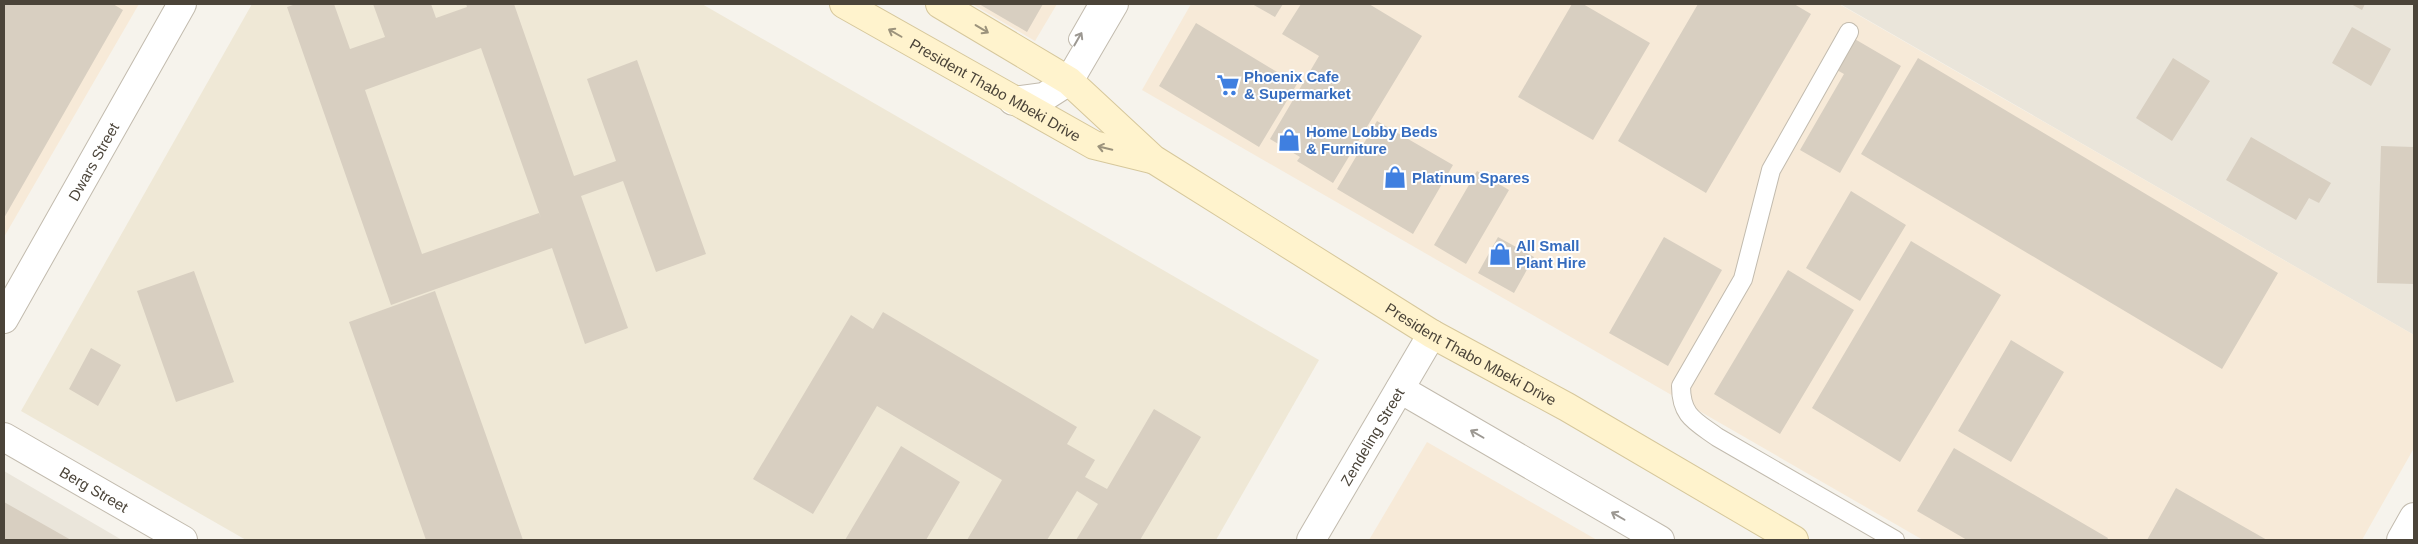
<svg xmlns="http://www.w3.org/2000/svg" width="2418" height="544" font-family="Arial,sans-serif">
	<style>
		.residential { fill: #eae5da }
		.commercial { fill: #f7ead8 }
		.education { fill: #efe8d6 }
		.building { fill: #d8cfc1; fill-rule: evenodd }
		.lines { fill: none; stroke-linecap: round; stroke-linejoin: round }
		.lane-casing { stroke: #c2bbae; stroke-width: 20 }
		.street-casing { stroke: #c2bbae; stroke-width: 30 }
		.secondary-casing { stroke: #d6c79b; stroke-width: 30 }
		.lane { stroke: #fff; stroke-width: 18 }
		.street { stroke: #fff; stroke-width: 28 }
		.secondary { stroke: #fff3cd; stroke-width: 28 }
		.oneway { stroke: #9c937c }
		.oneway2 { stroke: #9c9892 }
		.labels { text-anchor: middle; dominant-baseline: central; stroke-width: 4; stroke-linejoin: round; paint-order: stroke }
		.shop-label { font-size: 15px; font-weight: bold; fill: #366cbe; stroke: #fff; text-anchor: start }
		.street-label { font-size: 15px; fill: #4b4439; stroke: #fff }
	</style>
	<rect width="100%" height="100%" fill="#f6f3ec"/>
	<path class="residential" d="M1840 4H2414V335Z
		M4 471 122 540H4Z"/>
	<path class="commercial" d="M4 4H139L4 237Z
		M972 4H1057L1035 41Z
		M1191 4H1839L2414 335V448L2362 540H1923L1142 90Z
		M1427 442 1597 540H1369Z"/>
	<path class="education" d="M252 4H702L1319 360 1216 540H246L21 411Z"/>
	<path class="building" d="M4 4H113L123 10 4 218Z
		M296 4H334L350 49 385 37 373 4H431L436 18 467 7 466 4H514L574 176 616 161 587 79 637 60 706 254 656 272 623 181 581 196 628 328 585 344 552 248 391 305 287 7ZM481 48 541 218 539 213 422 254 365 90Z
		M979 4H1043L1027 32Z
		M1252 4H1283L1275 17Z
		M1301 4H1369L1422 36 1333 183 1297 161 1300 157 1270 139 1319 56 1282 34Z
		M1572 4H1583L1650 43 1593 140 1518 97Z
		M1698 4H1794L1811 14 1706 193 1618 141Z
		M2351 4H2365L2362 10Z
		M1196 23 1297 84 1259 147 1159 86Z
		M2352 27 2391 49 2371 86 2332 63Z
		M1853 38 1901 66 1840 173 1800 150 1844 74 1835 69Z
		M1918 58 2278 273 2222 369 1861 154Z
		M2173 58 2210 81 2172 141 2136 118Z
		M1377 121 1453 165 1413 234 1337 189Z
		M2251 137 2331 183 2319 203 2309 198 2296 220 2226 180Z
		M2381 146 2414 147V284L2377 283Z
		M1477 171 1509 190 1466 264 1434 245Z
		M1851 191 1906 225 1860 301 1806 268Z
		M1498 237 1534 257 1514 293 1478 273Z
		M1664 237 1722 270 1668 366 1609 333Z
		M1911 241 2001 295 1900 462 1812 408Z
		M1788 270 1854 310 1780 434 1714 394Z
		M194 271 234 382 176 402 137 291Z
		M435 291 523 540H426L349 322Z
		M883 312 1077 427 1067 444 1095 460 1085 477 1107 489 1154 409 1201 437 1140 540H1076L1098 504 1077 491 1047 540H967L1002 480 877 406 813 514 753 479 851 315 873 329Z
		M2011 340 2064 372 2011 462 1958 431Z
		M91 348 121 365 98 406 69 389Z
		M901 446 960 482 926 540H845Z
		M1954 448 2108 538 2107 540H1967L1917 511Z
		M2176 488 2267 540H2147Z
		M4 502 71 540H4Z"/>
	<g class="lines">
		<defs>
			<path id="lane" d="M1849 32 1771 170 1743 279 1681 386C1681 416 1695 421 1717 437L1895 540
				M1078 39 1098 4"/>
			<g id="street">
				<path d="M1013 101 1044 97 1069 81 1114 4"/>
				<path id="s1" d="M4 319 182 4"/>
				<path d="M1400 389 1660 540"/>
				<path id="s2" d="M4 437 183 540"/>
				<path id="s3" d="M1311 540 1432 334"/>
				<path d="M2401 540 2414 517"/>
			</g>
			<g id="secondary">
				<path id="s4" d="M844 4 1094 145 1151 159"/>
				<path id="s5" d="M940 4 1069 81 1153 159 1432 334 1567 407 1794 540"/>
			</g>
		</defs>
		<use href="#lane" class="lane-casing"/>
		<use href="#street" class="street-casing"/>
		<use href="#secondary" class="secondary-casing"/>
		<use href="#lane" class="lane"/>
		<use href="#street" class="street"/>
		<use href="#secondary" class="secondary"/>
	</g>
	<defs><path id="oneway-shaft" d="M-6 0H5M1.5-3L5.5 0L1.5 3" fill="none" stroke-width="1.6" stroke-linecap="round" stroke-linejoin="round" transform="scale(1.25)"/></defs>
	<g class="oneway">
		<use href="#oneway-shaft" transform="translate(982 29) rotate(31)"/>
		<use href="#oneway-shaft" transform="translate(895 33) rotate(-150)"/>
		<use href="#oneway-shaft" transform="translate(1105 148) rotate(-167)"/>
	</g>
	<g class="oneway2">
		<use href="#oneway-shaft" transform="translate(1078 39) rotate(-60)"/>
		<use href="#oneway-shaft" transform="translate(1477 434) rotate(-150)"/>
		<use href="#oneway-shaft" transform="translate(1618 516) rotate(-150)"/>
	</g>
	<defs>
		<symbol id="supermarket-bare" viewBox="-9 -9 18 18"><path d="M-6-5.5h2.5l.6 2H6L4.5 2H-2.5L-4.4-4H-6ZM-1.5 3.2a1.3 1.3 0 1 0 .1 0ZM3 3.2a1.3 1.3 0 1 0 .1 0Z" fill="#3f7fe0" stroke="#fff" stroke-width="2.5" paint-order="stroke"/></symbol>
		<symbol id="shop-bare" viewBox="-9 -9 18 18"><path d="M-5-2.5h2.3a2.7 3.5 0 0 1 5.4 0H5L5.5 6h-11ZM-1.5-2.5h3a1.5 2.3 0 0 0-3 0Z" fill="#3f7fe0" stroke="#fff" stroke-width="2.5" paint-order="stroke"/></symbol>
	</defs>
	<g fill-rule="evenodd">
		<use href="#supermarket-bare" x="1212" y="69" width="32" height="32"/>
		<use href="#shop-bare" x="1273" y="124" width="32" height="32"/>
		<use href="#shop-bare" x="1379" y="161" width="32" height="32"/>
		<use href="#shop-bare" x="1484" y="238" width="32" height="32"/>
	</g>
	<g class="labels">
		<g class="shop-label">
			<text x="1244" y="76">Phoenix Cafe<tspan x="1244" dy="17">&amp; Supermarket</tspan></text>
			<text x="1306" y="131">Home Lobby Beds<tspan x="1306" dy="17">&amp; Furniture</tspan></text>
			<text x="1412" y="177">Platinum Spares</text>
			<text x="1516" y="245">All Small<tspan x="1516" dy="17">Plant Hire</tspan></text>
		</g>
		<g class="street-label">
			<text stroke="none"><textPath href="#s4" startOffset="174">President Thabo Mbeki Drive</textPath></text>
			<text stroke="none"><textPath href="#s1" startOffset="181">Dwars Street</textPath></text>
			<text stroke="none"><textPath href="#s5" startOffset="638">President Thabo Mbeki Drive</textPath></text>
			<text stroke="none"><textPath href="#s3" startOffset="120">Zendeling Street</textPath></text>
			<text stroke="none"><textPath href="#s2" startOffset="104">Berg Street</textPath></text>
		</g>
	</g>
	<rect width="2418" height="544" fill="none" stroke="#4b4439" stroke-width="10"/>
</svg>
